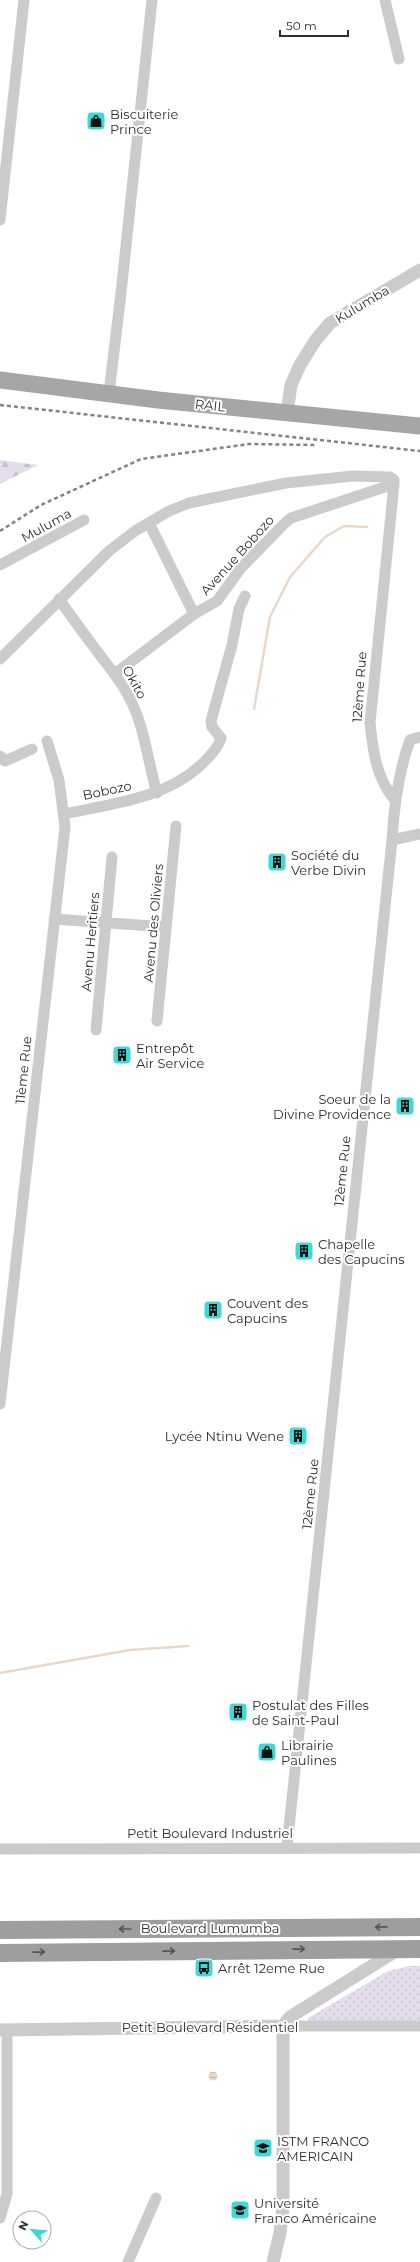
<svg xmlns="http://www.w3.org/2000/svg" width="420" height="2262" font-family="Montserrat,sans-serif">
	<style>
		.forest { fill: url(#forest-firs) }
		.garden { fill: url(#garden-dots) }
		.water { fill: url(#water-rules) }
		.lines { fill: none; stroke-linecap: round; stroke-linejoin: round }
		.stream { stroke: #e9d8ca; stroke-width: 2.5 }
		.minor { stroke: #cbcbcb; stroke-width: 11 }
		.tertiary { stroke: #cbcbcb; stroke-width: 13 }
		.primary { stroke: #a6a6a6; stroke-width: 17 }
		.trunk { stroke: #9e9e9e; stroke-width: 18 }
		.rail { stroke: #838383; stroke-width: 2.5; stroke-dasharray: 4 3; stroke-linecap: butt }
		.oneway { stroke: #555 }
		.labels { text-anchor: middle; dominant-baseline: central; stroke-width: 4; stroke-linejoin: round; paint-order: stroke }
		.poi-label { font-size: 13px; fill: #2e2e2e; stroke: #fff; text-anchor: start }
		.street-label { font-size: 13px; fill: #2e2e2e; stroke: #fff }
	</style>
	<defs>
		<pattern id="forest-firs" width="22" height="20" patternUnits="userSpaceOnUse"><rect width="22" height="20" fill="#e4ddeb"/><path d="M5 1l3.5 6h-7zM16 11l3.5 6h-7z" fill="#c4beca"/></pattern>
		<pattern id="garden-dots" width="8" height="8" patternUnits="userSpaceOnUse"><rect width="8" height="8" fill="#e4ddeb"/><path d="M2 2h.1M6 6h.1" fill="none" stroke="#c4beca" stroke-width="1.8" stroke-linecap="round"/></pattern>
		<pattern id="water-rules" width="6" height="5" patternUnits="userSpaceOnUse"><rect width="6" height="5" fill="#e9d8ca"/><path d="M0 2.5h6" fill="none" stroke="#c8baae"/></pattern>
	</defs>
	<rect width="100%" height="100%" fill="#fff"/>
	<path class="forest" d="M0 460 38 465 0 484Z"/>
	<path class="garden" d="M410 1966H420V2021L308 2024V2018L388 1971Z"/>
	<path class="water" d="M208.5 2076a4.5 4.5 0 1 1 9 0a4.5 4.5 0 1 1-9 0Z"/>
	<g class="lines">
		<path class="stream" d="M254 709 270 617 290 577 325 537 344 526 367 527
			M0 1673 130 1650 188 1646"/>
		<path class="minor" d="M385 0 399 59
			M0 220 24 0
			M109 393 121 293 152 0
			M149 523 194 614
			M0 565 84 520
			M59 599C71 616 84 634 97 651 110 669 121 680 131 701 145 729 148 763 157 793
			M0 659 109 551 135 531 169 511 189 503 286 483 353 476 390 477 394 480V484L370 723C373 751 376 777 394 799
			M116 673 194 614 217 601 241 568 286 522 291 518 394 484
			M0 756 5 761 32 749
			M64 814C113 803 168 799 205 761 211 755 219 746 221 738L212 727 211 721 232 645 239 609 245 596
			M392 840 420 834
			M54 919 166 927
			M157 1021 176 826
			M96 1030 112 857
			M0 1404 65 827 59 780 47 741
			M287 1847 392 840C394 805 398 773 410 740L420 737
			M0 1849 420 1848
			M283 2026H420
			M0 2218 7 2194V2030
			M128 2262 156 2198"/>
		<path class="tertiary" d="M287 413 291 385 300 365 315 341 330 323 420 270
			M0 2030 283 2026
			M273 2262 280 2233 283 2208V2026L290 2017 399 1949"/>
		<path class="primary" d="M0 380 158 400 420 426"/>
		<path class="trunk" d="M0 1930 420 1927
			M0 1953 420 1949"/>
		<path class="rail" d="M0 405 420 451
			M0 531 41 505 141 459 249 444 317 445"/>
	</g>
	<defs><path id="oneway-shaft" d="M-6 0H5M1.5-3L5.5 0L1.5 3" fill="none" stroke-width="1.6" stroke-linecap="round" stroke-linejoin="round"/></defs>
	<g class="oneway">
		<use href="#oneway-shaft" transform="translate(381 1927) rotate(179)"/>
		<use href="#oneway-shaft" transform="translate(125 1929) rotate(180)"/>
		<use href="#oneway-shaft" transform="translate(299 1949) rotate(-1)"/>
		<use href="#oneway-shaft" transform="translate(169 1951) rotate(-1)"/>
		<use href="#oneway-shaft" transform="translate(39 1952) rotate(-1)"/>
	</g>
	<defs>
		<symbol id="shop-square" viewBox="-11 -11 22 22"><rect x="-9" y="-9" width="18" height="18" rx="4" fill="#3cd9d7" stroke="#fff"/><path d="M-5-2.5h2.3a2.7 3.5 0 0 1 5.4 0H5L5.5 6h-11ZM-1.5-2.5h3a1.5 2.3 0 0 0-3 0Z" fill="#111"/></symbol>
		<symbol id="building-square" viewBox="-11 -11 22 22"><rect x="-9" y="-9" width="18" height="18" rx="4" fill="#3cd9d7" stroke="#fff"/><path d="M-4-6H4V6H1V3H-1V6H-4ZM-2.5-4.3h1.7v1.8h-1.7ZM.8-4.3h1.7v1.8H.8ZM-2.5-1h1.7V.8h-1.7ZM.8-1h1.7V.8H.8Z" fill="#111"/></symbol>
		<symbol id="bus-square" viewBox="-11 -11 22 22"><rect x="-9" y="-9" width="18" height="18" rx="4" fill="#3cd9d7" stroke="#fff"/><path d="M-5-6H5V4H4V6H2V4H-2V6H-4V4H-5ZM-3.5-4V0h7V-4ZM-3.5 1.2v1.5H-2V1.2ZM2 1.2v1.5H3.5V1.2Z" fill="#111"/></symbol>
		<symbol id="university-square" viewBox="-11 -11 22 22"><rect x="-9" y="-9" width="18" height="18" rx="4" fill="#3cd9d7" stroke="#fff"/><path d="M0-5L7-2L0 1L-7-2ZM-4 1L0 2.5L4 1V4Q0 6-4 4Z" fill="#111"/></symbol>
	</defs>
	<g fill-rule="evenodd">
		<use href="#shop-square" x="85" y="110" width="22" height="22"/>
		<use href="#building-square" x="266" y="851" width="22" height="22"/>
		<use href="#building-square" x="111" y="1044" width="22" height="22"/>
		<use href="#building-square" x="394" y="1095" width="22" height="22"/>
		<use href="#building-square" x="293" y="1240" width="22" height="22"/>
		<use href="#building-square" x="202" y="1299" width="22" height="22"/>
		<use href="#building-square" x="287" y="1425" width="22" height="22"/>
		<use href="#building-square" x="227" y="1701" width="22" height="22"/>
		<use href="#shop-square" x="256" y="1741" width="22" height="22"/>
		<use href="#bus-square" x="193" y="1957" width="22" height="22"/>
		<use href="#university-square" x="252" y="2137" width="22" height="22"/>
		<use href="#university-square" x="229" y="2199" width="22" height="22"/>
	</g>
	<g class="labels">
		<g class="poi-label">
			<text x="110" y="114">Biscuiterie<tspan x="110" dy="15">Prince</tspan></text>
			<text x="291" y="855">Société du<tspan x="291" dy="15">Verbe Divin</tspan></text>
			<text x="136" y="1048">Entrepôt<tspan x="136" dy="15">Air Service</tspan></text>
			<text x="391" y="1099" text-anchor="end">Soeur de la<tspan x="391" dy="15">Divine Providence</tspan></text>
			<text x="318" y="1244">Chapelle<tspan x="318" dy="15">des Capucins</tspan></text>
			<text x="227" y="1303">Couvent des<tspan x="227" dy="15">Capucins</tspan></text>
			<text x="284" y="1436" text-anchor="end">Lycée Ntinu Wene</text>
			<text x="252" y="1705">Postulat des Filles<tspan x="252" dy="15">de Saint-Paul</tspan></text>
			<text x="281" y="1745">Librairie<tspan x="281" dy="15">Paulines</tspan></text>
			<text x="218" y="1968">Arrêt 12eme Rue</text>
			<text x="277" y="2141">ISTM FRANCO<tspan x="277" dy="15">AMERICAIN</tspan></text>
			<text x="254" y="2203">Université<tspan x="254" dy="15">Franco Américaine</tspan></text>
		</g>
		<g class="street-label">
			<text transform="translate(362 304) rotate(-31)">Kulumba</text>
			<text transform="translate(210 405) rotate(6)">RAIL</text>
			<text transform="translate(46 525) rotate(-29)">Muluma</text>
			<text transform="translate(237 555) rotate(-48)">Avenue Bobozo</text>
			<text transform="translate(135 682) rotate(61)">Okito</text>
			<text transform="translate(359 687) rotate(-86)">12ème Rue</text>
			<text transform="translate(107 790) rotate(-12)">Bobozo</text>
			<text transform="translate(153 923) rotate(-85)">Avenu des Oliviers</text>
			<text transform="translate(90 942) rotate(-85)">Avenu Heritiers</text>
			<text transform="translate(23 1070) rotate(-84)">11ème Rue</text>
			<text transform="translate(342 1171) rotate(-84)">12ème Rue</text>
			<text transform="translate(310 1494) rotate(-84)">12ème Rue</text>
			<text x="210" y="1833">Petit Boulevard Industriel</text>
			<text x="210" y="1928">Boulevard Lumumba</text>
			<text x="210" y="2027">Petit Boulevard Résidentiel</text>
		</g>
	</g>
	<g transform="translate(32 2230) rotate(297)"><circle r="19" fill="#ffffff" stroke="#ababab"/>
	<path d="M0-3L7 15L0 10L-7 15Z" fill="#3cd9d7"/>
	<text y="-6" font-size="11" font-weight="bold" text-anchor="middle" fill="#2e2e2e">N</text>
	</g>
	<path d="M280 30v6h68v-6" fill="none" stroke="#2e2e2e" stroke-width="2"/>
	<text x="286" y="30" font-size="12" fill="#2e2e2e" stroke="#ffffff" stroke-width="3" paint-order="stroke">50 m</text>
</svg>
